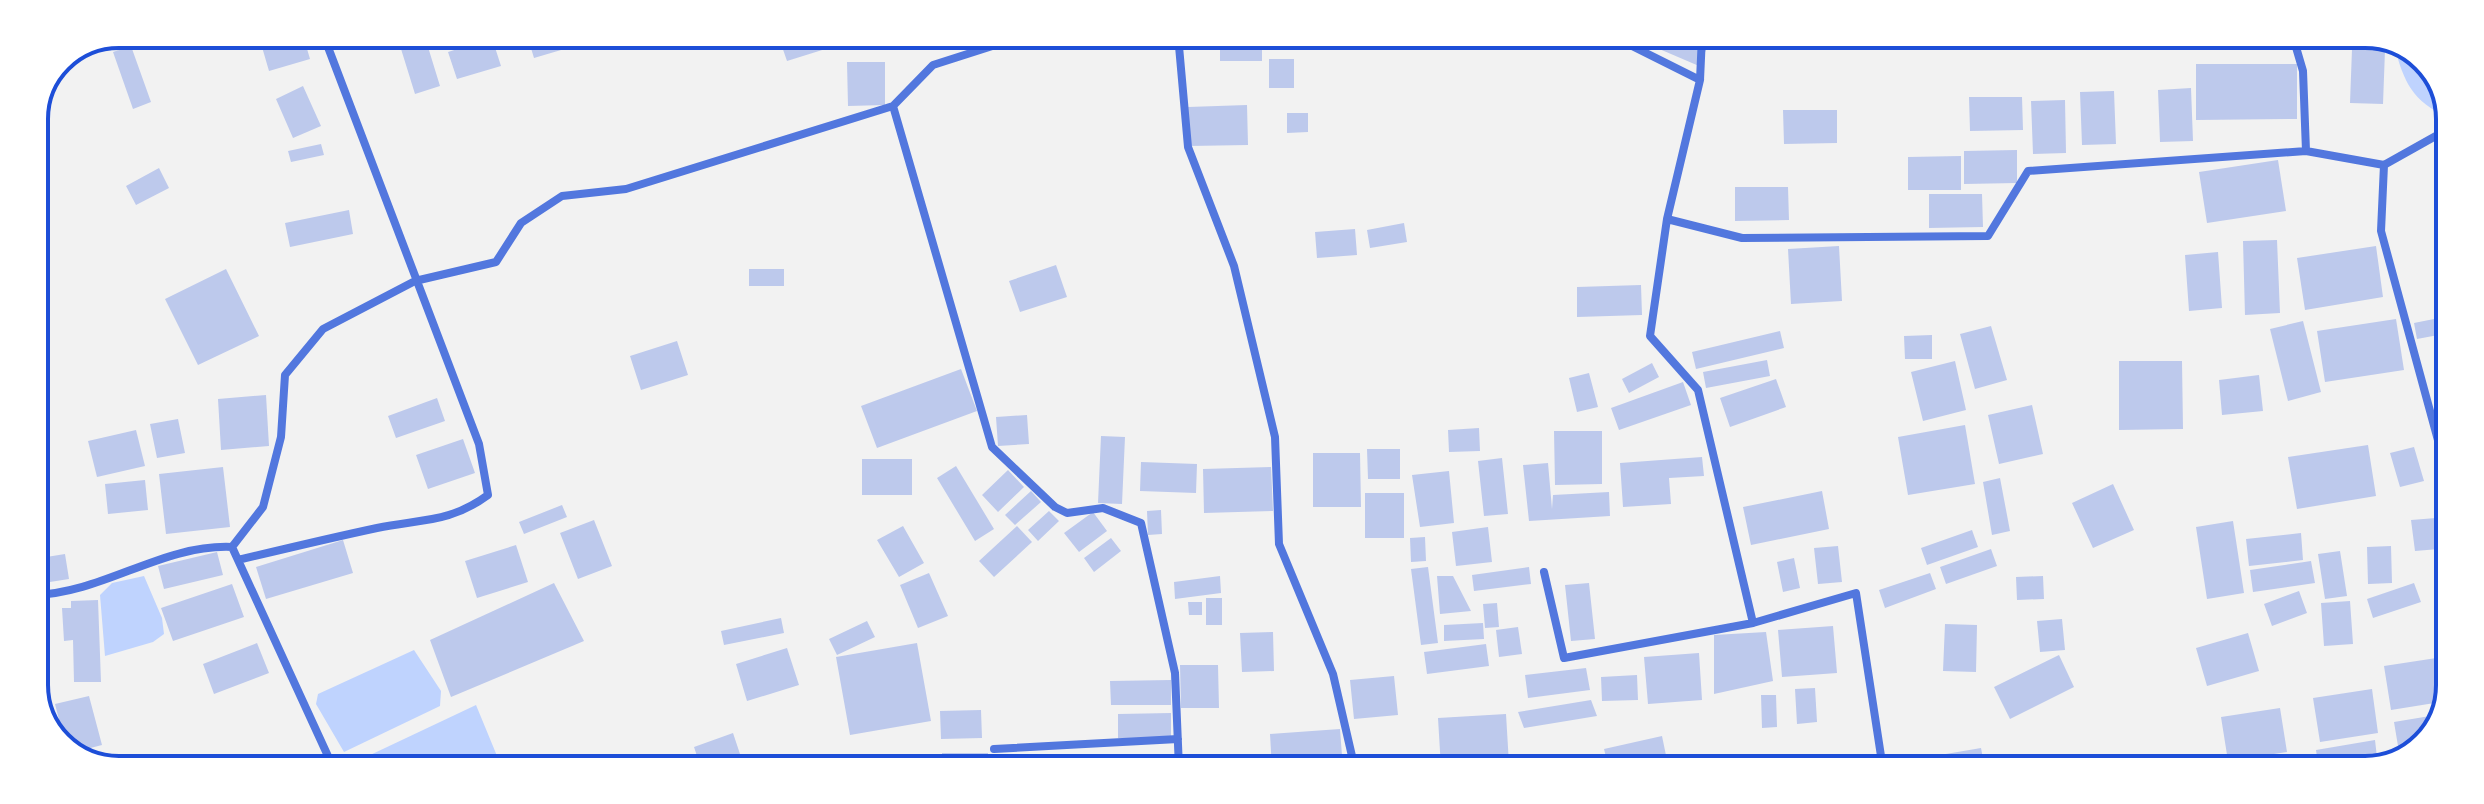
<svg xmlns="http://www.w3.org/2000/svg" width="2484" height="804" font-family="'Noto Serif',serif">
	<style>
		.water { fill: #bfd3fe }
		.building { fill: #bdc9ec }
		.lines { fill: none; stroke-linecap: round; stroke-linejoin: round }
		.minor { stroke: #5277de; stroke-width: 8 }
		.rim { fill: none; stroke: #1d4ed8; stroke-width: 4 }
	</style>
	<rect width="100%" height="100%" fill="#f2f2f2"/>
	<path class="water" d="M2393 41 2432 67 2449 111 2442 114C2409 99 2402 75 2393 41Z
		M144 576 162 618 164 634 153 642 105 656 100 595 112 583Z
		M414 650 441 691 440 706 344 752 316 704 318 694Z
		M476 705 502 768 349 765Z"/>
	<path class="building" d="M403 34H424L440 86 415 94 397 36Z
		M303 35 310 59 269 71 262 47Z
		M527 35H575L578 45 534 58Z
		M778 35H831L835 46 787 61Z
		M1654 36H1712L1699 66 1650 45Z
		M2010 37H2043V49L2010 48Z
		M2303 37H2369V42L2303 44Z
		M492 38 501 66 457 79 448 52Z
		M1220 44H1262V61H1220Z
		M131 46 151 102 133 109 113 52Z
		M2352 49 2385 50 2383 104 2350 103Z
		M1269 59H1294V88H1269Z
		M847 62H885V105L848 106Z
		M2196 64H2297V119L2196 120Z
		M303 86 321 126 293 138 276 99Z
		M2191 88 2193 141 2160 142 2158 90Z
		M2114 91 2116 144 2082 145 2080 92Z
		M1969 97H2022L2023 130 1970 131Z
		M2065 100 2066 153 2033 154 2031 101Z
		M1247 105 1248 145 1189 146 1188 107Z
		M1783 110H1837V143L1784 144Z
		M1287 113H1308V132L1287 133Z
		M321 144 324 155 291 162 288 151Z
		M2017 150V183L1964 184V151Z
		M1961 156V190H1908V157Z
		M2278 160 2286 211 2207 223 2199 172Z
		M159 168 169 188 136 205 126 186Z
		M1735 187H1788L1789 220 1735 221Z
		M1929 194H1982L1983 227 1929 228Z
		M349 210 353 234 290 247 285 223Z
		M1404 223 1407 242 1370 248 1367 230Z
		M1355 229 1357 255 1317 258 1315 232Z
		M2277 240 2280 313 2245 315 2243 241Z
		M1839 246 1842 301 1791 304 1788 249Z
		M2376 246 2383 297 2305 310 2297 258Z
		M2218 252 2222 308 2189 311 2185 255Z
		M1056 265 1067 297 1020 312 1009 281Z
		M226 269 259 336 198 365 165 299Z
		M749 269H784V286H749Z
		M1641 285 1642 315 1577 317V287Z
		M2449 316V333L2417 339 2414 323Z
		M2396 319 2404 370 2325 382 2317 331Z
		M2303 321 2321 392 2288 401 2270 329Z
		M1991 326 2007 380 1975 389 1960 334Z
		M1780 331 1784 348 1696 369 1692 352Z
		M1932 335V359H1905L1904 336Z
		M677 341 688 375 641 390 630 356Z
		M1767 360 1770 376 1706 388 1703 372Z
		M1955 361 1966 410 1923 421 1911 372Z
		M2119 361H2182L2183 429 2119 430Z
		M1652 363 1659 377 1629 393 1622 379Z
		M961 369 977 411 877 448 861 406Z
		M1589 373 1598 407 1577 412 1569 378Z
		M2259 375 2263 411 2222 415 2219 380Z
		M1776 379 1786 407 1730 427 1720 398Z
		M1683 382 1691 405 1619 430 1611 408Z
		M266 395 269 446 221 450 218 399Z
		M437 398 445 421 396 438 388 416Z
		M2032 405 2043 454 1999 464 1988 415Z
		M1027 415 1029 444 998 446 996 417Z
		M178 419 185 453 157 458 150 424Z
		M1965 425 1975 484 1908 495 1898 437Z
		M1479 428 1480 451 1449 452 1448 430Z
		M136 430 145 466 97 477 88 441Z
		M1554 431H1602V484L1555 485Z
		M1101 436 1125 437 1122 504 1098 503Z
		M463 439 475 473 428 489 416 455Z
		M2368 445 2376 496 2297 509 2288 457Z
		M2414 447 2424 481 2400 487 2390 453Z
		M1367 449H1400V479H1368Z
		M1313 453H1360L1361 507H1313Z
		M1702 457 1704 476 1669 478 1671 504 1623 507 1620 463Z
		M1502 458 1508 514 1484 516 1478 461Z
		M862 459H912V495H862Z
		M1141 462 1197 464 1196 493 1140 491Z
		M1548 463 1552 509 1553 495 1609 492 1610 516 1529 521 1523 465Z
		M956 466 994 529 975 541 937 478Z
		M223 467 230 527 166 534 159 474Z
		M1271 467 1273 511 1204 513 1203 469Z
		M1008 470 1024 487 998 512 982 495Z
		M1449 471 1454 523 1420 527 1412 475Z
		M2000 478 2010 531 1992 535 1983 482Z
		M145 480 148 510 108 514 105 484Z
		M2113 484 2134 530 2093 548 2072 503Z
		M1031 491 1041 502 1015 525 1005 515Z
		M1822 491 1829 529 1751 545 1743 507Z
		M1365 493H1404V538H1365Z
		M562 505 567 517 524 534 519 522Z
		M1161 510 1162 534 1148 535 1147 511Z
		M1049 511 1059 521 1038 541 1028 530Z
		M1093 512 1107 531 1079 552 1064 533Z
		M2436 518 2439 549 2415 551 2411 520Z
		M594 520 612 566 578 579 560 533Z
		M2233 521 2244 593 2207 599 2196 527Z
		M903 526 924 563 899 577 877 540Z
		M1017 526 1032 542 994 577 979 561Z
		M1488 527 1492 562 1456 566 1452 532Z
		M1972 530 1978 547 1927 565 1921 548Z
		M2301 533 2303 560 2249 566 2246 539Z
		M1425 537 1426 561 1411 562 1410 538Z
		M1111 538 1121 551 1094 572 1084 558Z
		M343 540 353 573 266 599 256 567Z
		M516 545 528 582 477 598 465 561Z
		M1838 546 1842 582 1818 584 1814 548Z
		M2391 546 2392 583 2368 584 2367 547Z
		M1991 549 1997 566 1946 584 1940 567Z
		M2340 551 2347 596 2325 599 2318 554Z
		M217 552 223 575 164 589 158 566Z
		M65 554 69 579 37 584 34 559Z
		M1794 558 1800 588 1783 592 1777 562Z
		M2311 561 2315 583 2253 592 2250 570Z
		M1428 567 1438 643 1421 645 1411 569Z
		M1529 567 1531 584 1474 591 1472 575Z
		M929 573 948 616 918 628 900 585Z
		M1930 573 1936 589 1885 608 1879 590Z
		M1220 576 1221 593 1175 599 1174 582Z
		M1437 576H1453L1471 611 1440 614Z
		M2043 576 2044 599 2017 600 2016 577Z
		M554 583 584 641 451 697 430 640Z
		M1589 583 1595 639 1571 641 1565 585Z
		M2414 583 2421 602 2373 618 2367 599Z
		M232 584 244 617 173 641 161 608Z
		M2299 591 2307 613 2272 626 2264 604Z
		M1206 598H1222V625H1206Z
		M98 600 101 682H74L73 640 64 641 62 608H71V601Z
		M2350 601 2353 644 2324 646 2321 603Z
		M1188 602H1202V615H1189Z
		M1497 603 1499 627 1485 628 1483 604Z
		M781 618 784 633 724 645 721 631Z
		M2062 619 2065 650 2040 652 2037 621Z
		M867 621 875 637 837 655 829 639Z
		M1483 623 1484 639 1444 641V625Z
		M1945 624 1977 625 1976 672 1943 671Z
		M1833 626 1837 673 1782 677 1778 630Z
		M1518 627 1522 654 1499 657 1496 630Z
		M1273 632 1274 671 1242 672 1240 633Z
		M1766 632 1773 681 1714 694V635Z
		M2248 633 2259 671 2207 686 2196 648Z
		M257 643 269 673 214 694 203 664Z
		M917 643 931 721 850 735 836 657Z
		M1486 644 1489 666 1427 674 1424 652Z
		M787 648 799 685 747 701 736 664Z
		M1699 653 1702 700 1648 704 1644 657Z
		M2059 655 2074 687 2010 719 1994 687Z
		M2443 657 2447 701 2391 710 2384 666Z
		M1180 665H1218L1219 708H1181Z
		M1586 668 1590 690 1528 698 1525 675Z
		M1637 675 1638 700 1602 701 1601 677Z
		M1394 676 1398 715 1354 719 1350 680Z
		M1171 680V705H1111L1110 681Z
		M1815 688 1817 722 1797 724 1795 689Z
		M2372 689 2378 733 2320 742 2313 698Z
		M1761 695H1776L1777 727 1762 728Z
		M89 696 102 745 75 752 66 747 55 704Z
		M1591 700 1597 716 1524 728 1518 712Z
		M2280 708 2287 752 2228 761 2221 717Z
		M981 710 982 738 941 739 940 711Z
		M1171 713V738H1118V714Z
		M1506 714 1509 764 1441 768 1438 718Z
		M2442 714 2417 752 2400 758 2394 722Z
		M1340 729 1343 769H1272L1270 734Z
		M733 733 742 760 719 768H701L694 747Z
		M1662 736 1668 765 1650 769H1609L1604 749Z
		M2375 740 2378 766 2366 770H2319L2316 750Z
		M1981 748 1985 769H1894L1893 763Z
		M942 753H988V768H942Z
		M1188 755H1217V768H1188Z
		M1432 763V769H1399V764Z"/>
	<g class="lines">
		<path class="minor" d="M1178 35 1188 147 1234 266 1275 437 1279 544 1333 674 1355 769
			M1612 36 1700 80
			M2293 37 2303 71 2306 151
			M328 47 363 34
			M893 106 992 447 1055 507 1067 513 1103 508 1141 523 1175 673 1179 768
			M2384 165 2381 231 2448 477
			M1667 219 1742 238 1988 236 2028 171 2306 151 2384 165 2450 128
			M232 547 263 507 281 437 285 375 323 329 415 281 496 262 521 223 562 196 626 189 893 106 933 65 1008 41 1054 44 1077 35
			M232 547 333 767
			M238 560C284 549 330 538 377 528 421 519 450 523 488 495L479 444 323 34
			M1544 572 1564 658 1753 623 1698 390 1650 336 1667 219 1700 80 1702 36
			M2448 592 2442 570 2448 536
			M34 595C104 593 162 544 232 547
			M1753 623 1856 593 1883 769
			M994 749 1178 739"/>
	</g>
	<path d="M0 0H2484V804H0ZM119 48H2365A71 71 0 0 1 2436 119V685A71 71 0 0 1 2365 756H119A71 71 0 0 1 48 685V119A71 71 0 0 1 119 48Z" fill="#fff" fill-rule="evenodd"/>
	<path class="rim" d="M119 48H2365A71 71 0 0 1 2436 119V685A71 71 0 0 1 2365 756H119A71 71 0 0 1 48 685V119A71 71 0 0 1 119 48Z"/>
</svg>
